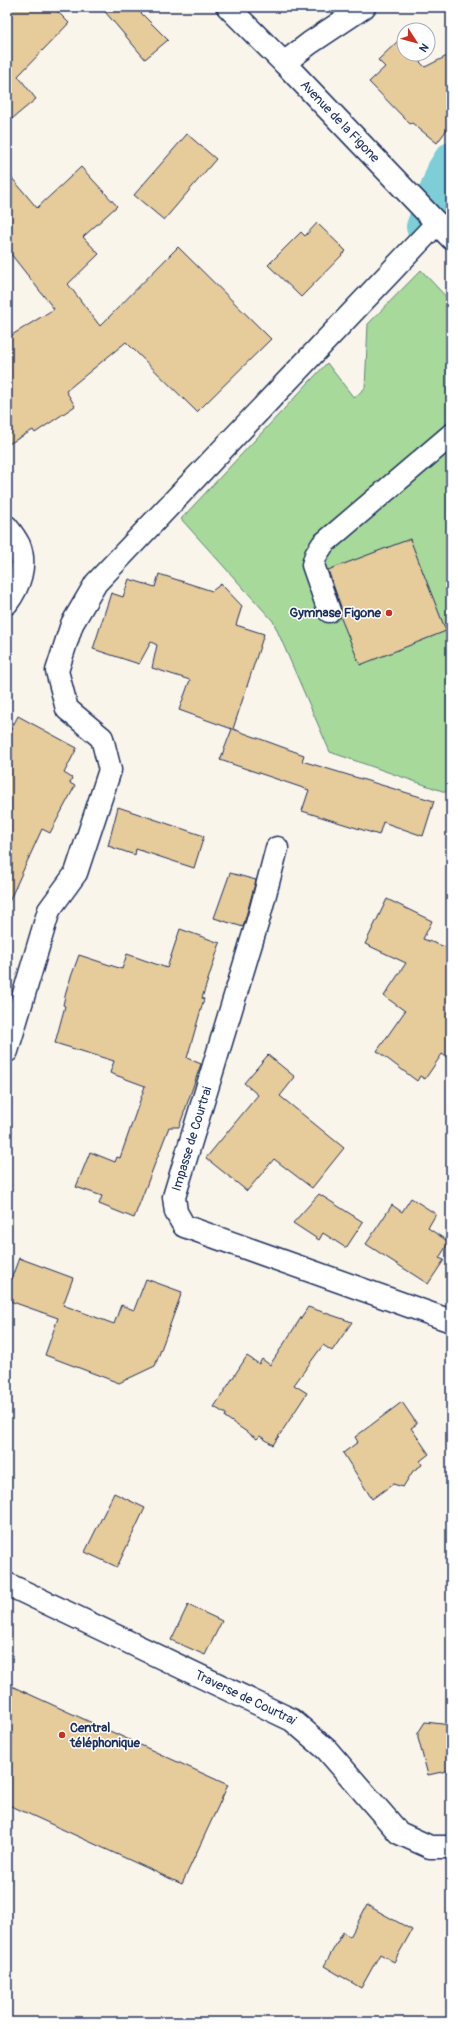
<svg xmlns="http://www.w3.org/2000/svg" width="458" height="2029" font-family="Pangolin,sans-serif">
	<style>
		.green { fill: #a7d99a; stroke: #61847c }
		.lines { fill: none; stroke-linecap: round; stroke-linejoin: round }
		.canal { stroke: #7dced6; stroke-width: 34 }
		.building { fill: #e6cb9b; stroke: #1b2f5e }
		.minor-casing { stroke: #1b2f5e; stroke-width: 25 }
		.minor { stroke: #fff; stroke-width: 22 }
		.poi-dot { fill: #c8321e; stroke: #fff; stroke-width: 1.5 }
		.labels { text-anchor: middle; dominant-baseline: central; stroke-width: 3; stroke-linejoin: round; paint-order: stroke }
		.street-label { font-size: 13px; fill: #1b2f5e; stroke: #fff }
		.poi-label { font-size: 13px; font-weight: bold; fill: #1b2f5e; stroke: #fff; text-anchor: end }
	</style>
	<rect width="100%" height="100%" fill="#faf5eb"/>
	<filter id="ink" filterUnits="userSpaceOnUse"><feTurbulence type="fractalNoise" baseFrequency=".025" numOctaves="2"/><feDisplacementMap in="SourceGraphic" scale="8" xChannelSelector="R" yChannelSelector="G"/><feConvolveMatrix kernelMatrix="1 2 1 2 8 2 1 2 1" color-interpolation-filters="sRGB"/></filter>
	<g filter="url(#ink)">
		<path class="green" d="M421 270 451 302V794L330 752 273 621 181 519 327 363 354 398 365 388 368 324Z"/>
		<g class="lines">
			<path class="canal" d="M423 227 444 170 451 159"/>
		</g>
		<path class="building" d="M7 7H53L69 23 18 76 36 99 7 123Z
			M101 7H135L168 40 145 59Z
			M399 40 404 46V54H412L425 67 451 54V124L437 143 412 123 410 124 369 82 385 67 378 60Z
			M187 134 216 159 164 220 134 195Z
			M81 167 117 206 83 237 99 254 68 284 100 326 178 247 271 339 197 412 126 342 66 391 75 406 35 433 33 430 7 445V338L54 309 7 249V172L37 208Z
			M317 223 346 251 301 297 268 265 301 232 305 236Z
			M410 539 446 631 360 665 340 616 341 607 328 570Z
			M159 574 212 591 221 584 242 606 236 625 264 634 233 729 304 755 302 761 434 801 423 836 383 822 379 835 302 811 309 790 220 760 232 729 179 710 190 680 152 668 157 645 151 642 139 664 93 649 111 593 123 597 129 579 155 587Z
			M18 716 77 748 64 773 72 778 70 783 75 786 50 833 42 829 7 906V737Z
			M118 807 204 836 194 868 136 849 135 855 108 846Z
			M230 873 256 880 243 927 214 918Z
			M387 899 432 921 423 939 451 949V1060L442 1054 425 1079 420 1076 417 1081 377 1051 405 1011 384 996 406 963 365 944Z
			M180 929 220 943 202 998 204 999 187 1058 201 1064 179 1127H169L134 1218 99 1204 102 1196 76 1187 90 1152 115 1162 117 1157 120 1158 145 1086 110 1073 114 1061 55 1043 65 1006 63 1005 67 988 79 955 122 969 127 954 167 968Z
			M268 1055 295 1077 280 1096 344 1148 312 1188 274 1159 247 1191 206 1158 258 1095 244 1083Z
			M319 1194 363 1222 346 1248 323 1233 319 1240 293 1223Z
			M411 1198 436 1214 428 1228 449 1242 439 1258 444 1260 428 1284 366 1244 392 1205 402 1212Z
			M19 1258 73 1278 63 1305 114 1324 121 1305 134 1310 146 1279 182 1292 155 1366 119 1383 45 1355 58 1318 7 1300V1290Z
			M308 1307 352 1322 332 1351 323 1345 294 1385 307 1393 273 1445 260 1436 257 1439 225 1417 226 1414 214 1407 247 1356 259 1364 262 1359 270 1365Z
			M402 1402 417 1424 411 1428 429 1454 420 1461 422 1465 413 1471 403 1487 393 1484 372 1499 343 1453 358 1442 355 1437Z
			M114 1493 145 1508 117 1567 85 1552Z
			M188 1605 222 1621 205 1655 171 1640Z
			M7 1684 228 1785 182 1884 7 1804Z
			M425 1722 451 1725V1770L428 1775 418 1738V1733Z
			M367 1905 412 1930 394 1962 380 1954 361 1988 324 1966 343 1932 350 1937Z"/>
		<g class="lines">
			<defs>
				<g id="minor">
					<path id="s1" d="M228 7 284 63 451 238"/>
					<path d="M284 63 310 43 364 7"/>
					<path d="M7 527C11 532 16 539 19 545 27 565 19 587 7 603"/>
					<path d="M329 611 313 565 316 555 323 544 451 435"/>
					<path d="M277 848 259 917 174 1197 176 1212 184 1226 451 1321"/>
					<path d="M7 1051 49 910 76 873 110 770 102 738 67 709 57 671 72 624 96 583 437 223"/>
					<path id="s2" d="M7 1584 292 1720 327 1750 399 1833 430 1847H451"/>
				</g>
			</defs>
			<use href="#minor" class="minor-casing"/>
			<use href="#minor" class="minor"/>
		</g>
	</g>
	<g class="poi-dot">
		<circle cx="389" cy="613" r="4"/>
		<circle cx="62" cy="1735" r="4"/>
	</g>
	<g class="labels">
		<g class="street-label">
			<text stroke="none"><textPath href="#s1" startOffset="160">Avenue de la Figone</textPath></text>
			<text transform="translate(192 1139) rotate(-73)">Impasse de Courtrai</text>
			<text stroke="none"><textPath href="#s2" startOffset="264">Traverse de Courtrai</textPath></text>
		</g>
		<g class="poi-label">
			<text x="381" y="613">Gymnase Figone</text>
			<text x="70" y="1728" text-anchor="start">Central<tspan x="70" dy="15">téléphonique</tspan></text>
		</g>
	</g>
	<rect width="458" height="2029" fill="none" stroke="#fff" stroke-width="24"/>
	<rect x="12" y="12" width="434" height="2005" fill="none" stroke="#1b2f5e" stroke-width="1.5" filter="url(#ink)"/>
	<g transform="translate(416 42) rotate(126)"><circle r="19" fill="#ffffff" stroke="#a4acbf"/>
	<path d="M0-3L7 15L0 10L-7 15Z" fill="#c8321e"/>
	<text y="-6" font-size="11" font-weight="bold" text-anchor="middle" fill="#1b2f5e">N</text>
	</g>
</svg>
